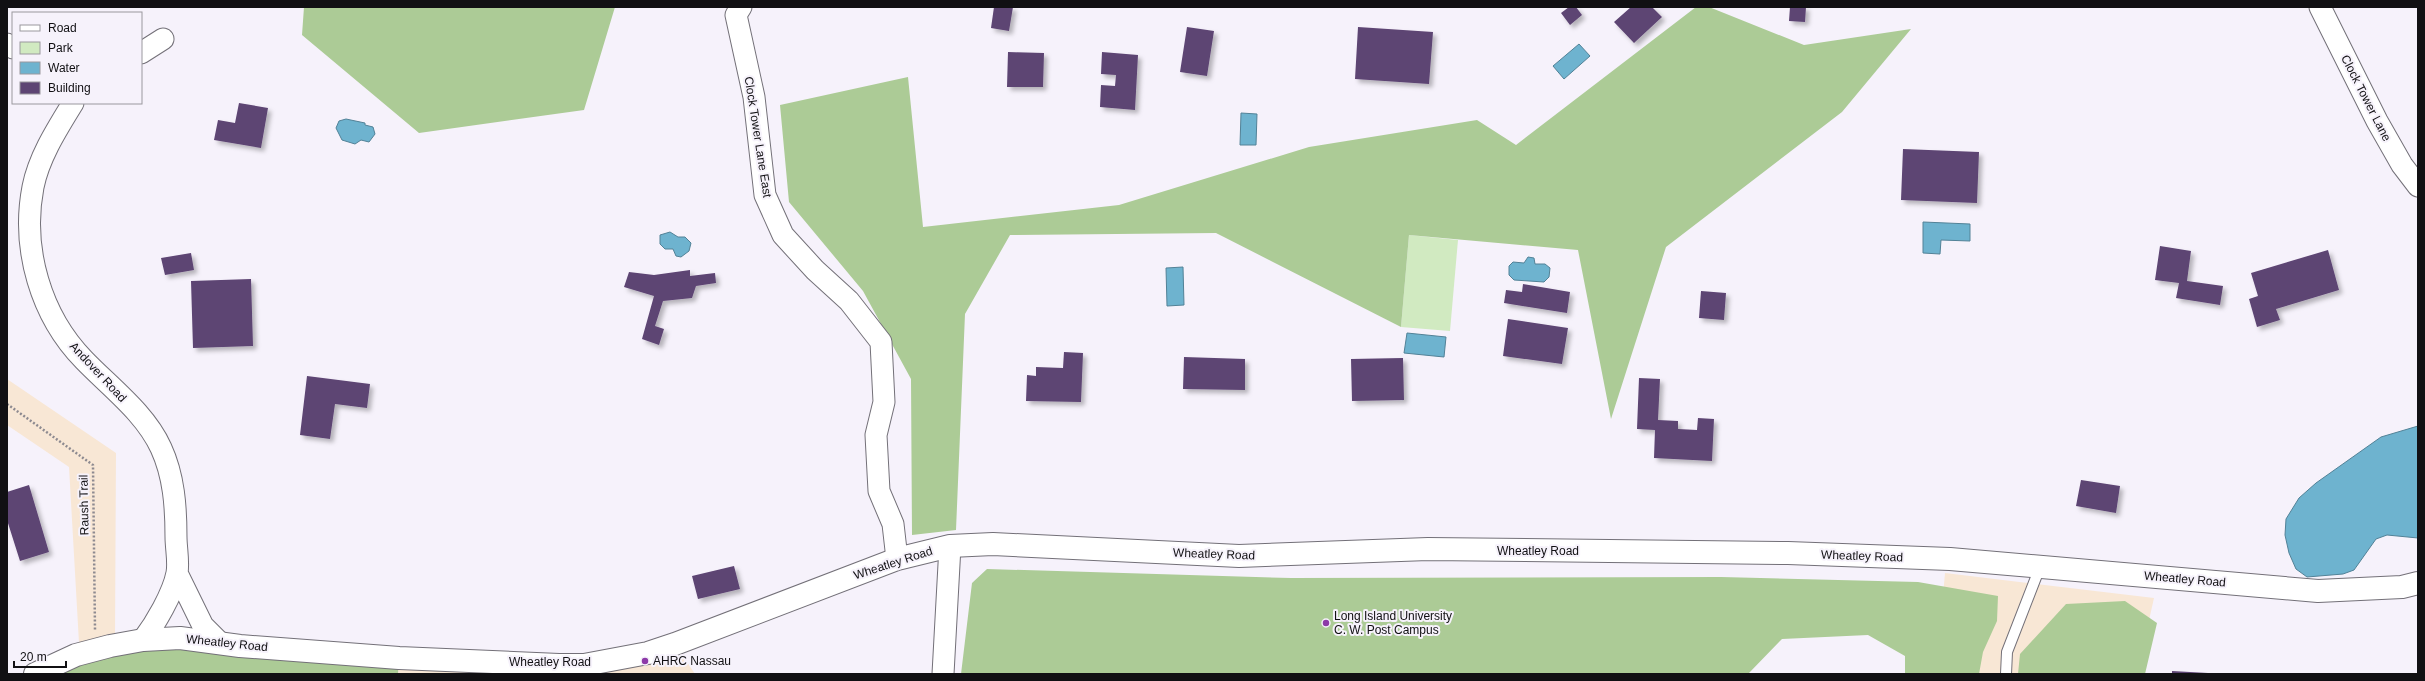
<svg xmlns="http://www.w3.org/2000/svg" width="2425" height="681" font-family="Helvetica,sans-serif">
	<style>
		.education { fill: #f8e7d5 }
		.green { fill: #d1eac1 }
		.forest { fill: #accb96 }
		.water { fill: #6eb3cf; stroke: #528297 }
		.building { fill: #5d4473; filter: url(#shadow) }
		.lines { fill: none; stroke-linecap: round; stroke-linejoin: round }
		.lane-casing { stroke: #737078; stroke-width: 12 }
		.street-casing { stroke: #737078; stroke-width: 23 }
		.secondary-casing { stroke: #737078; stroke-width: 24 }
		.path { stroke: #8d8a90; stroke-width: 2.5; stroke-dasharray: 2 2; stroke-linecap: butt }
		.lane { stroke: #fff; stroke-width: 10 }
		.street { stroke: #fff; stroke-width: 21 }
		.secondary { stroke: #fff; stroke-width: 22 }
		.poi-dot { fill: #8d3aa8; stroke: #f6f2fb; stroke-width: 1.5 }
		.labels { text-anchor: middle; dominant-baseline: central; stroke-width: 4; stroke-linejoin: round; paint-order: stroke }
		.street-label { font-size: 12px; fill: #111013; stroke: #f6f2fb }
		.poi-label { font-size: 12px; fill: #111013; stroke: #f6f2fb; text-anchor: start }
	</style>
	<defs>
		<filter id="shadow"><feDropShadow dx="3.5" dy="3.5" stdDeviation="2" flood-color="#0004"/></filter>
	</defs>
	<rect width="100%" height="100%" fill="#f6f2fb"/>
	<path class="education" d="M7 379 116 453 115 637 79 643 69 467 7 425Z
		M1945 573 2154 598 2137 674H1936Z
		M675 644 695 674H398L399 658 559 665Z"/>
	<path class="green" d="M1409 235 1458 240 1450 331 1401 327Z"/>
	<path class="forest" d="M304 7H615L584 110 419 133 302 35Z
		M1696 7H1709L1804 45 1911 29 1842 112 1666 247 1611 419 1578 250 1409 235 1401 327 1216 233 1010 235 965 314 956 530 912 535 911 379 863 291 789 202 780 105 908 77 923 227 1119 205 1309 147 1477 120 1516 145Z
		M987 569 1291 578 1721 577 1918 582 1998 596 1997 621 1983 652 1979 674H1905V656L1868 635 1782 639 1748 674H961L972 583Z
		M2125 601 2157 623 2145 674H2018L2020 654 2066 604Z
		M110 646 399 658 398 674H35Z"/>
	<path class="water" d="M1579 44 1590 56 1564 79 1553 66Z
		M1241 113 1257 114 1256 145H1240Z
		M346 119 365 123V125L373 127 375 134 369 142 361 140 355 144 342 140 336 128 339 121Z
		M1923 222 1970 224V241L1941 240 1940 254 1923 253Z
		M670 232 678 237H685L691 243 689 251 681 257 676 256 673 249H665L660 244V235Z
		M1528 257 1534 258 1535 264H1545L1550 268 1549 277 1544 282 1514 280 1509 275V266L1513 262 1524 263Z
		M1183 267 1184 305 1167 306 1166 268Z
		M1407 333 1446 337 1444 357 1404 353Z
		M2418 426V538L2387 535 2376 539 2354 570 2343 574 2307 577 2296 569 2289 553 2285 535 2286 519 2299 498 2316 483 2381 437Z"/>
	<path class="building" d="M994 7H1013L1009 31 991 28Z
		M1569 7H1576L1582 15 1570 25 1561 13Z
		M1631 7H1652L1662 17 1634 43 1614 22Z
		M1790 7H1806L1805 22 1789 21Z
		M1187 27 1214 31 1207 76 1180 72Z
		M1358 27 1433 32 1429 84 1355 79Z
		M1008 52 1044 53 1043 87H1007Z
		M1102 52 1138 55 1135 110 1100 107 1101 85 1115 86 1116 75 1101 74Z
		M239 103 268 108 261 148 214 140 218 120 235 123Z
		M1903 149 1979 152 1977 203 1901 200Z
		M2160 246 2191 251 2187 281 2223 286 2220 305 2176 298 2179 283 2155 280Z
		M2328 250 2339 290 2276 309 2280 320 2257 327 2249 299 2258 296 2251 273Z
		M191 253 194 270 165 275 161 258Z
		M690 270V276L715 273 716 283 696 286 692 298 663 301 655 326 664 329 659 345 642 339 654 296 624 287 629 272 654 275Z
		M251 279 253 346 193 348 191 281Z
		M1523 284 1570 292 1567 313 1504 303 1506 290 1522 292Z
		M1701 291 1726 293 1724 320 1699 318Z
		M1508 319 1568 328 1562 364 1503 356Z
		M1064 352 1083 353 1081 402 1026 401 1027 375 1036 376V367L1063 368Z
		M1184 357 1245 359V390L1183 389Z
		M1403 358 1404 400 1352 401 1351 359Z
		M307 376 370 384 367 408 335 404 330 439 300 435Z
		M1639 378 1660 379 1658 420 1678 421V429L1697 430 1698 418 1714 419 1712 461 1654 458 1655 430 1637 429Z
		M2081 480 2120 486 2116 513 2076 506Z
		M29 485 49 552 20 561 7 520V492Z
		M734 566 740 589 698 599 692 576Z
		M2172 671 2208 673V674H2172Z"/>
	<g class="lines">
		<defs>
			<path id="lane" d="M2006 674 2007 652 2040 567"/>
			<path id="street" d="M741 7 736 15 754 97 765 195 783 235 815 270 849 301 881 342 884 402 876 435 879 491 893 524 897 559
				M2320 7 2377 121 2402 165 2418 186
				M7 44 13 48
				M141 53 163 39
				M73 103C57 129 39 157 33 187 21 249 41 316 84 360 111 388 145 413 161 448 174 476 176 507 176 537 176 548 179 562 177 573 173 594 155 624 143 640
				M177 573 203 626 219 642
				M943 674 950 546"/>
			<path id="secondary" d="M35 674 76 655 110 646 143 640 180 638 240 646 399 658 559 665H584L648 653 675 644 897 559 950 546 993 544 1239 556 1428 549 1788 553 1950 559 2318 591 2402 587 2418 583"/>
		</defs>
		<use href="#lane" class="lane-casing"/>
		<use href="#street" class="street-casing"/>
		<use href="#secondary" class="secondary-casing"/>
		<path class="path" d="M7 404 93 465 95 630"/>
		<use href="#lane" class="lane"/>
		<use href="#street" class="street"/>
		<use href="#secondary" class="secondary"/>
	</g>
	<g class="poi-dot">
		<circle cx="1326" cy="623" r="4"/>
		<circle cx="645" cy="661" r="4"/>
	</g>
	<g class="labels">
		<g class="street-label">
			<text transform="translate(2366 98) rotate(63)">Clock Tower Lane</text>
			<text transform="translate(758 137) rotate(81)">Clock Tower Lane East</text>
			<text transform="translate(98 372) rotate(47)">Andover Road</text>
			<text transform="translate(84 505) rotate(-91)">Raush Trail</text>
			<text x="1538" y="551">Wheatley Road</text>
			<text transform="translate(1214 554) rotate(2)">Wheatley Road</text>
			<text transform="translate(1862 556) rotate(2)">Wheatley Road</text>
			<text transform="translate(893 563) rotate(-18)">Wheatley Road</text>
			<text transform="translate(2185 579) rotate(5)">Wheatley Road</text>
			<text transform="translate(227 643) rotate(6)">Wheatley Road</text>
			<text x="550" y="662">Wheatley Road</text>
		</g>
		<g class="poi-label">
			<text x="1334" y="616">Long Island University<tspan x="1334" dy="14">C. W. Post Campus</tspan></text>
			<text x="653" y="661">AHRC Nassau</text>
		</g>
	</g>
	<rect width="2425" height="681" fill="none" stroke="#111013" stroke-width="16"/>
	<rect x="12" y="12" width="130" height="92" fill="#f6f2fb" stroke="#9a989e"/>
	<rect x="20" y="25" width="20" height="6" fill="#ffffff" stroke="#9a989e"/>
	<text x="48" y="32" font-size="12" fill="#111013">Road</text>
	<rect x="20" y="42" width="20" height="12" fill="#d1eac1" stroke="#9a989e"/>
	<text x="48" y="52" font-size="12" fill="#111013">Park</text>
	<rect x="20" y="62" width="20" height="12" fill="#6eb3cf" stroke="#9a989e"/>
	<text x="48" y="72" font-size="12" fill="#111013">Water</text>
	<rect x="20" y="82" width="20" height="12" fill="#5d4473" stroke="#9a989e"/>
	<text x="48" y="92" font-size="12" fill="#111013">Building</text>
	<path d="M14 661v6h52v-6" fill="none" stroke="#111013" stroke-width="2"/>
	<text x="20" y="661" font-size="12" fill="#111013" stroke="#f6f2fb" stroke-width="3" paint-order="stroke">20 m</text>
</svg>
